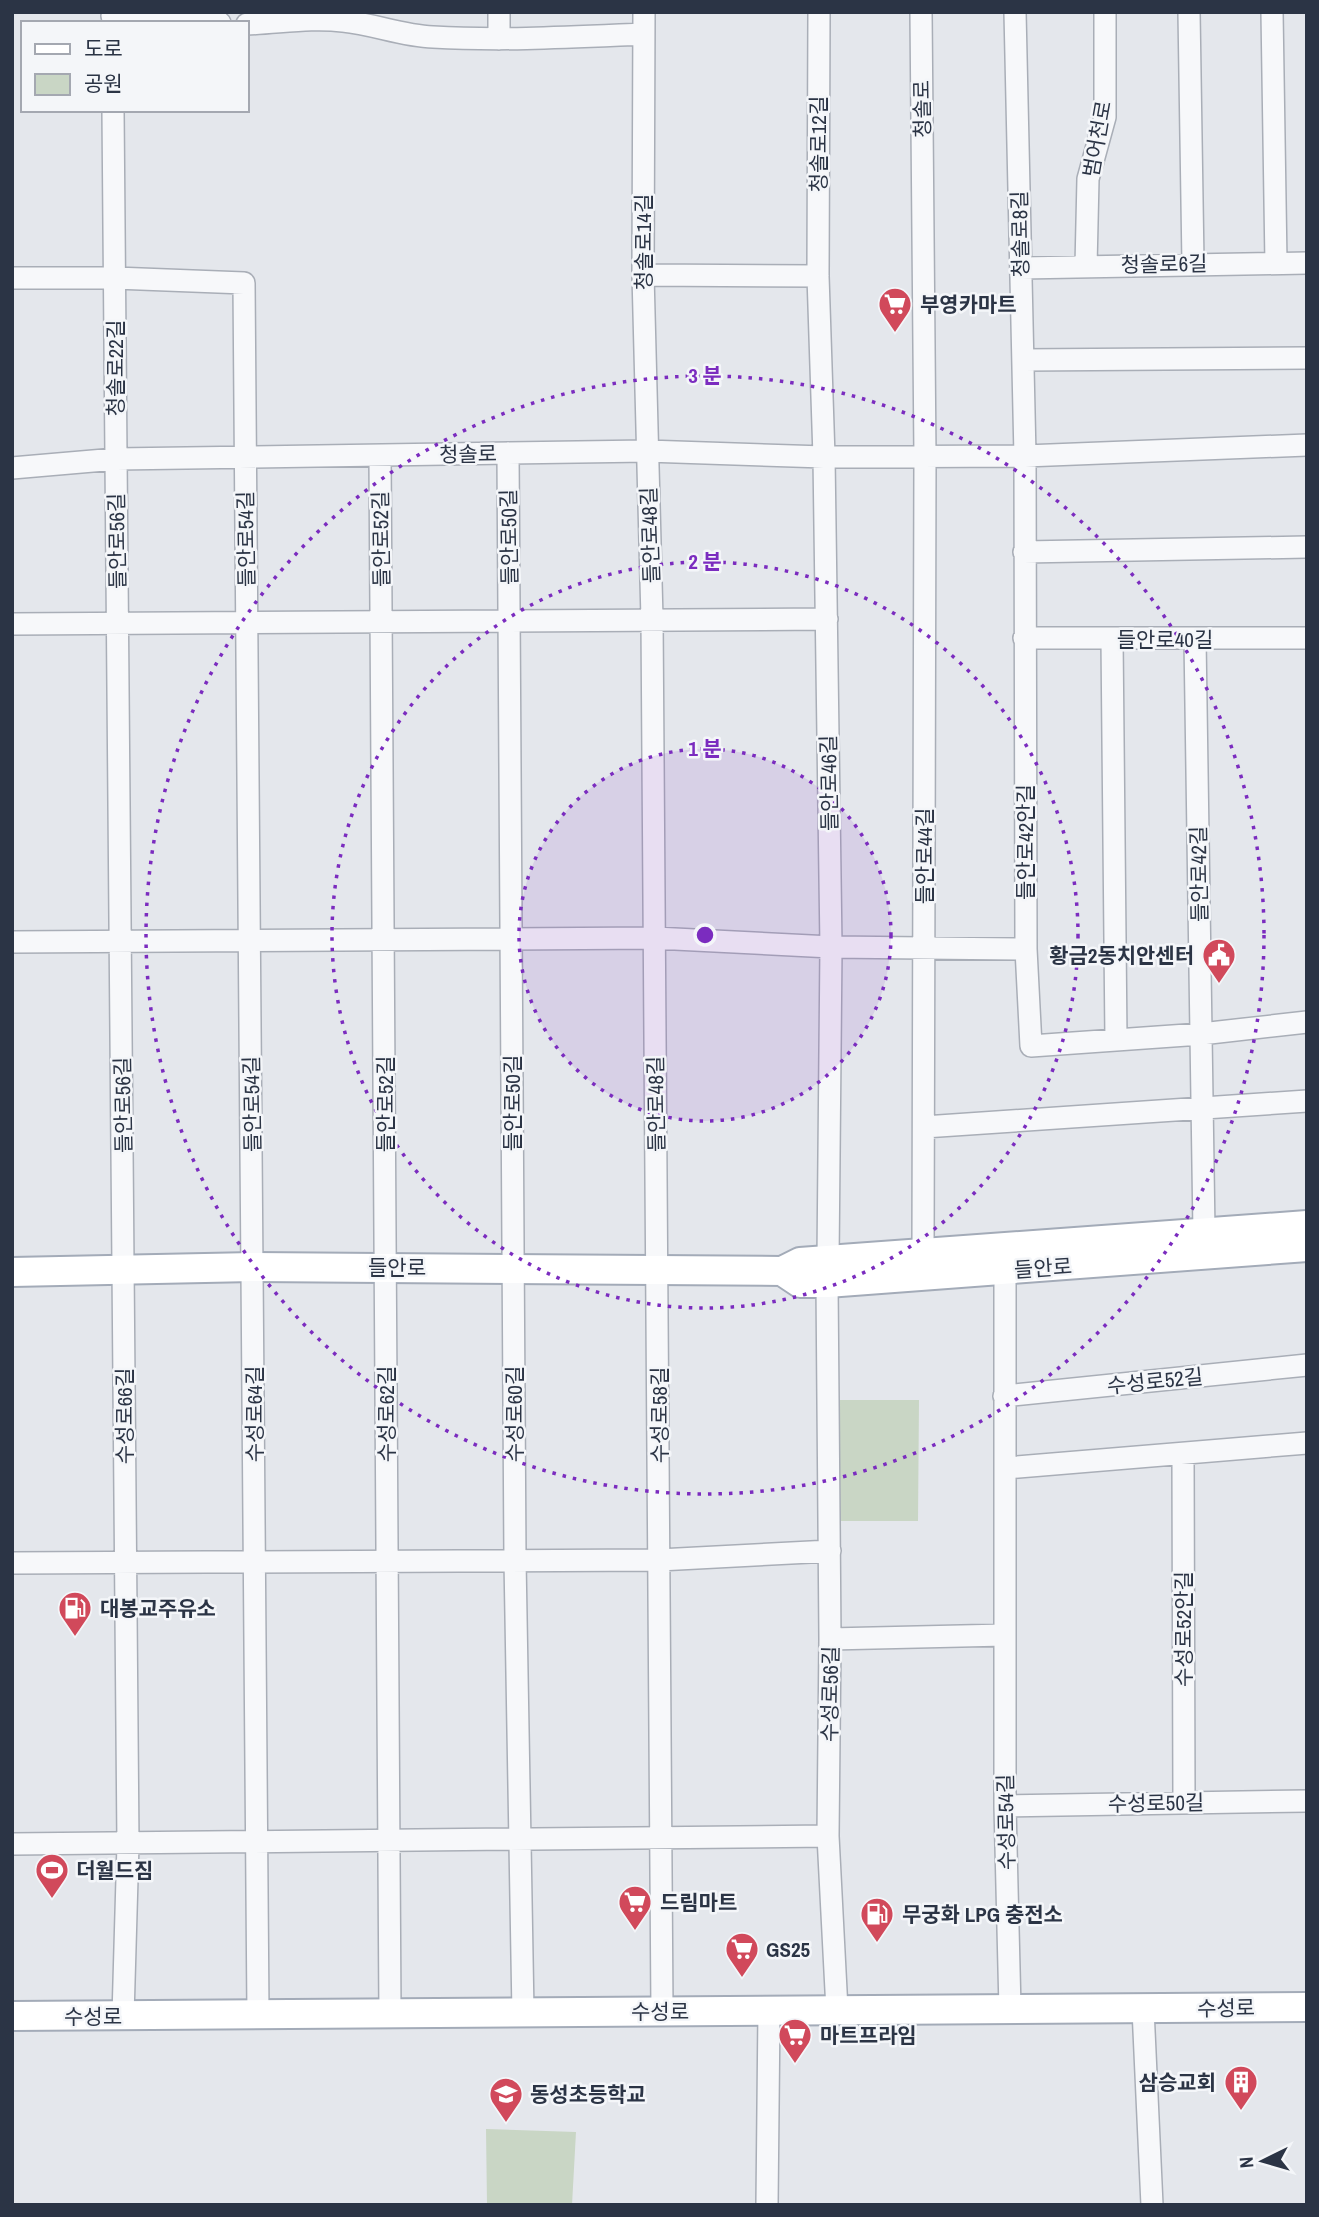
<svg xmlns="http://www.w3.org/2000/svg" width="1319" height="2217" font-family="'Archivo Narrow','Noto Sans KR',sans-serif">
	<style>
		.green { fill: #c9d6c5 }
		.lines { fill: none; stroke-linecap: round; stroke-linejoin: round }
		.minor-casing { stroke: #a9aeb7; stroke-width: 24 }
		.major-casing { stroke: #a3abb8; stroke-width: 32 }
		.minor { stroke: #f7f8fa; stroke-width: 21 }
		.major { stroke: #fff; stroke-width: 28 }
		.ring { fill: none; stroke: #7b2cbf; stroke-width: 3.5; stroke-dasharray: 3.5 7 }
		.labels { text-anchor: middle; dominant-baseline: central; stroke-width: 5; stroke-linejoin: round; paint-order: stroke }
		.street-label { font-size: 21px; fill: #2b3445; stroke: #f4f6f9 }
		.poi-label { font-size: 21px; font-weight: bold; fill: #2b3445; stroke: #f4f6f9; text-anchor: start }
		.centre { fill: #7b2cbf; stroke: #f4f6f9; stroke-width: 3.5 }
		.ring-label { font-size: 21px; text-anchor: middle; font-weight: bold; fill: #7b2cbf; stroke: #f4f6f9; stroke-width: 5; stroke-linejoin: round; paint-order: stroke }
	</style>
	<rect width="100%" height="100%" fill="#e4e7ec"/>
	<path class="green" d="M840 1400H919L918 1521H840Z
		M486 2129 576 2132 572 2205H487Z"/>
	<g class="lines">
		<defs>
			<path id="minor" d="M644 12 643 275 652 619 662 2011
				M819 12 818 276 824 457 831 947 828 1260
				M921 12 925 457 923 1254
				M1015 12 1025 456 1026 949 1031 1046 1201 1034 1307 1022
				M1189 12 1193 263
				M1272 12 1276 263
				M112 16 181 17 220 23
				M247 24C279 23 311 17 343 21 374 24 402 36 433 37 503 41 573 37 643 34
				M499 39V12
				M113 110 128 1844 123 2016
				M1086 266 1088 179 1105 117V12
				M1021 268 1307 263
				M643 275 818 276
				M12 278H115L244 283 258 2014
				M1023 360 1307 358
				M508 453 515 1560 523 2013
				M380 456 390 2013
				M12 468 116 459 647 451 824 457 1025 456 1307 445
				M1024 552 1307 547
				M12 624 827 619
				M1024 638H1307
				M1112 639 1116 1040
				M1195 639 1204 1232
				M12 942 655 938 831 947 1026 949
				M924 1127 1307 1101
				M1005 1271V1806L1010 2009
				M827 1283 830 1639 828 1836 837 2010
				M1004 1396 1307 1365
				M1183 1455 1184 1802
				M1005 1468 1307 1443
				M12 1563 659 1560 830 1551
				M830 1639 1005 1635
				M1005 1806 1307 1801
				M12 1844 828 1836
				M1143 2009 1152 2205
				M767 2205 769 2010"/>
			<path id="major" d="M782 1271 800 1283H827L1307 1247
				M12 1272 253 1267 782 1271 800 1262 1307 1225
				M12 2016 1307 2007"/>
		</defs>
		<use href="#minor" class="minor-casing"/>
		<use href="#major" class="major-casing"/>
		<use href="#minor" class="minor"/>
		<use href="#major" class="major"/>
	</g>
	<circle cx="705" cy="935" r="186" fill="#7b2cbf" fill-opacity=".12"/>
	<g class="ring">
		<circle cx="705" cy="935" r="186"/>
		<circle cx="705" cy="935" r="373"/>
		<circle cx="705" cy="935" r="559"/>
	</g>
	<defs>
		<symbol id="supermarket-pin" viewBox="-11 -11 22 30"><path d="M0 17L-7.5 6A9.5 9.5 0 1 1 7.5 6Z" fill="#d1495b" stroke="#f4f6f9"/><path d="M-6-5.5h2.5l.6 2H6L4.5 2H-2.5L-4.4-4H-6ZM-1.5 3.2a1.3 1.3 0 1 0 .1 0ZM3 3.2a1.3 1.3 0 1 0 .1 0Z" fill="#fff"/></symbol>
		<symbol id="civic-pin" viewBox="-11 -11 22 30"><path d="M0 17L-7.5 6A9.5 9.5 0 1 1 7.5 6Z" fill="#d1495b" stroke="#f4f6f9"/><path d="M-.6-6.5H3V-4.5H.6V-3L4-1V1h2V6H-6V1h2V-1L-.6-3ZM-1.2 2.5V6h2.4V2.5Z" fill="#fff"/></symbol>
		<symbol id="fuel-pin" viewBox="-11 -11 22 30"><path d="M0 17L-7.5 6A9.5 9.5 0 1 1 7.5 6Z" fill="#d1495b" stroke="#f4f6f9"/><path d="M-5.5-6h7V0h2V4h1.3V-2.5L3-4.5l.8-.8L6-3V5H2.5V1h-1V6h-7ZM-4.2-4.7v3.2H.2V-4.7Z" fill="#fff"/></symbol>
		<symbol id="stadium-pin" viewBox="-11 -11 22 30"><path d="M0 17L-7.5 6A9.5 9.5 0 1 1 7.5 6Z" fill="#d1495b" stroke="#f4f6f9"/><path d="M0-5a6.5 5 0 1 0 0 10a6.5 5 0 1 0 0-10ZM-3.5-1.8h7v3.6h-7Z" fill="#fff"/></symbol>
		<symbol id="building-pin" viewBox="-11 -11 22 30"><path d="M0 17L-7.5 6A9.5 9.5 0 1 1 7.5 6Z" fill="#d1495b" stroke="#f4f6f9"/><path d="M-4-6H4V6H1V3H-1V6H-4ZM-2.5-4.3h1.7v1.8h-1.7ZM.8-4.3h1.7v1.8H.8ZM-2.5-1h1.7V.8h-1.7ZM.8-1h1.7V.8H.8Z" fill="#fff"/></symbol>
		<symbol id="school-pin" viewBox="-11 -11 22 30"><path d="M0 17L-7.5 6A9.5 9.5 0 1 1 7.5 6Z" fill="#d1495b" stroke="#f4f6f9"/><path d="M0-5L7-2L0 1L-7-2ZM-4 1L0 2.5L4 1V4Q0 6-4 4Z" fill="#fff"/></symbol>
	</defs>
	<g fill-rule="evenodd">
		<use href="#supermarket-pin" x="876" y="285" width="38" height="52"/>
		<use href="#civic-pin" x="1200" y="936" width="38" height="52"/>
		<use href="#fuel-pin" x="56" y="1589" width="38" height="52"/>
		<use href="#stadium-pin" x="33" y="1851" width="38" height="52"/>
		<use href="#supermarket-pin" x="616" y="1883" width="38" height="52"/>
		<use href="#fuel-pin" x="858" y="1895" width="38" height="52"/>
		<use href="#supermarket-pin" x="723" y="1930" width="38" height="52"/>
		<use href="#supermarket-pin" x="776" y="2016" width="38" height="52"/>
		<use href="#building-pin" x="1222" y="2063" width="38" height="52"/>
		<use href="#school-pin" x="487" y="2075" width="38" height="52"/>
	</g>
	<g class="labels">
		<g class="street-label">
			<text transform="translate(922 109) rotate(-91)">청솔로</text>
			<text transform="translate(1097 139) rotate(-80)">범어천로</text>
			<text transform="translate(818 144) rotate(-90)">청솔로12길</text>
			<text transform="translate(1020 234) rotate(-91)">청솔로8길</text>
			<text transform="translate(643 242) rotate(-90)">청솔로14길</text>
			<text transform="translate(1164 264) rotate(-1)">청솔로6길</text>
			<text transform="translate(115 368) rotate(-90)">청솔로22길</text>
			<text transform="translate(468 454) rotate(-1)">청솔로</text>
			<text transform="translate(650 535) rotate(-92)">들안로48길</text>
			<text transform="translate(509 537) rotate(-91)">들안로50길</text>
			<text transform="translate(246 539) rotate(-91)">들안로54길</text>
			<text transform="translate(381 539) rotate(-91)">들안로52길</text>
			<text transform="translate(117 541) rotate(-91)">들안로56길</text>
			<text x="1165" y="639">들안로40길</text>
			<text transform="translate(829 783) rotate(-91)">들안로46길</text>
			<text transform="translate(1025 842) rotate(-90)">들안로42안길</text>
			<text transform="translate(924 856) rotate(-90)">들안로44길</text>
			<text transform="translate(1199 874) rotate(-91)">들안로42길</text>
			<text transform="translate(512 1103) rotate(-90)">들안로50길</text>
			<text transform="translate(252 1104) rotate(-91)">들안로54길</text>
			<text transform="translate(385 1104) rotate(-90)">들안로52길</text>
			<text transform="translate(656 1104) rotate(-91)">들안로48길</text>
			<text transform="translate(123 1105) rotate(-91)">들안로56길</text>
			<text x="397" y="1267">들안로</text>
			<text transform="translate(1043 1268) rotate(-4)">들안로</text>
			<text transform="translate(1155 1381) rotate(-6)">수성로52길</text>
			<text transform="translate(254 1414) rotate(-90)">수성로64길</text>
			<text transform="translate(386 1414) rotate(-90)">수성로62길</text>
			<text transform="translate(514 1414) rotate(-90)">수성로60길</text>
			<text transform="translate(659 1415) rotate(-90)">수성로58길</text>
			<text transform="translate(124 1416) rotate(-90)">수성로66길</text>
			<text transform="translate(1183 1629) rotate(-90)">수성로52안길</text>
			<text transform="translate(830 1694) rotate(-89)">수성로56길</text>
			<text transform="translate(1156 1803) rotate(-1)">수성로50길</text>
			<text transform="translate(1006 1822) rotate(-91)">수성로54길</text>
			<text transform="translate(1226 2008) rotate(-1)">수성로</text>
			<text x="660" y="2011">수성로</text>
			<text x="93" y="2016">수성로</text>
		</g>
		<g class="poi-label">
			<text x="920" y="304">부영카마트</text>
			<text x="1194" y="955" text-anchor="end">황금2동치안센터</text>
			<text x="100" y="1608">대봉교주유소</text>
			<text x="76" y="1870">더월드짐</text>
			<text x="660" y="1902">드림마트</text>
			<text x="902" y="1914">무궁화 LPG 충전소</text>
			<text x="766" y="1949">GS25</text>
			<text x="820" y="2035">마트프라임</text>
			<text x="1216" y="2082" text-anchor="end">삼승교회</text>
			<text x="530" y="2094">동성초등학교</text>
		</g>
	</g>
	<circle cx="705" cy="935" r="10" class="centre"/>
	<g class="ring-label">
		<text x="705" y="383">3 분</text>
		<text x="705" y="569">2 분</text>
		<text x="705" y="756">1 분</text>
	</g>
	<rect width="1319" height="2217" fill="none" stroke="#2b3445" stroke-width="28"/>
	<rect x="21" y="21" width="228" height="91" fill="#f4f6f9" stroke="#a4a8b1" stroke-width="2"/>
	<rect x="35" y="44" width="35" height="10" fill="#ffffff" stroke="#a4a8b1" stroke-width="2"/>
	<text x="84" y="56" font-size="21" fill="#2b3445">도로</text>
	<rect x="35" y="74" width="35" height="21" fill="#c9d6c5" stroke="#a4a8b1" stroke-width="2"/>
	<text x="84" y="91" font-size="21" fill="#2b3445">공원</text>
	<g transform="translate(1263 2161) rotate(265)" stroke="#f4f6f9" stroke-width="5" paint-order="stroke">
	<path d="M0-5L12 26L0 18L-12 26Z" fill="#2b3445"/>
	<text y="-10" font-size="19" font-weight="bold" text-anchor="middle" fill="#2b3445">N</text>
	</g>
</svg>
